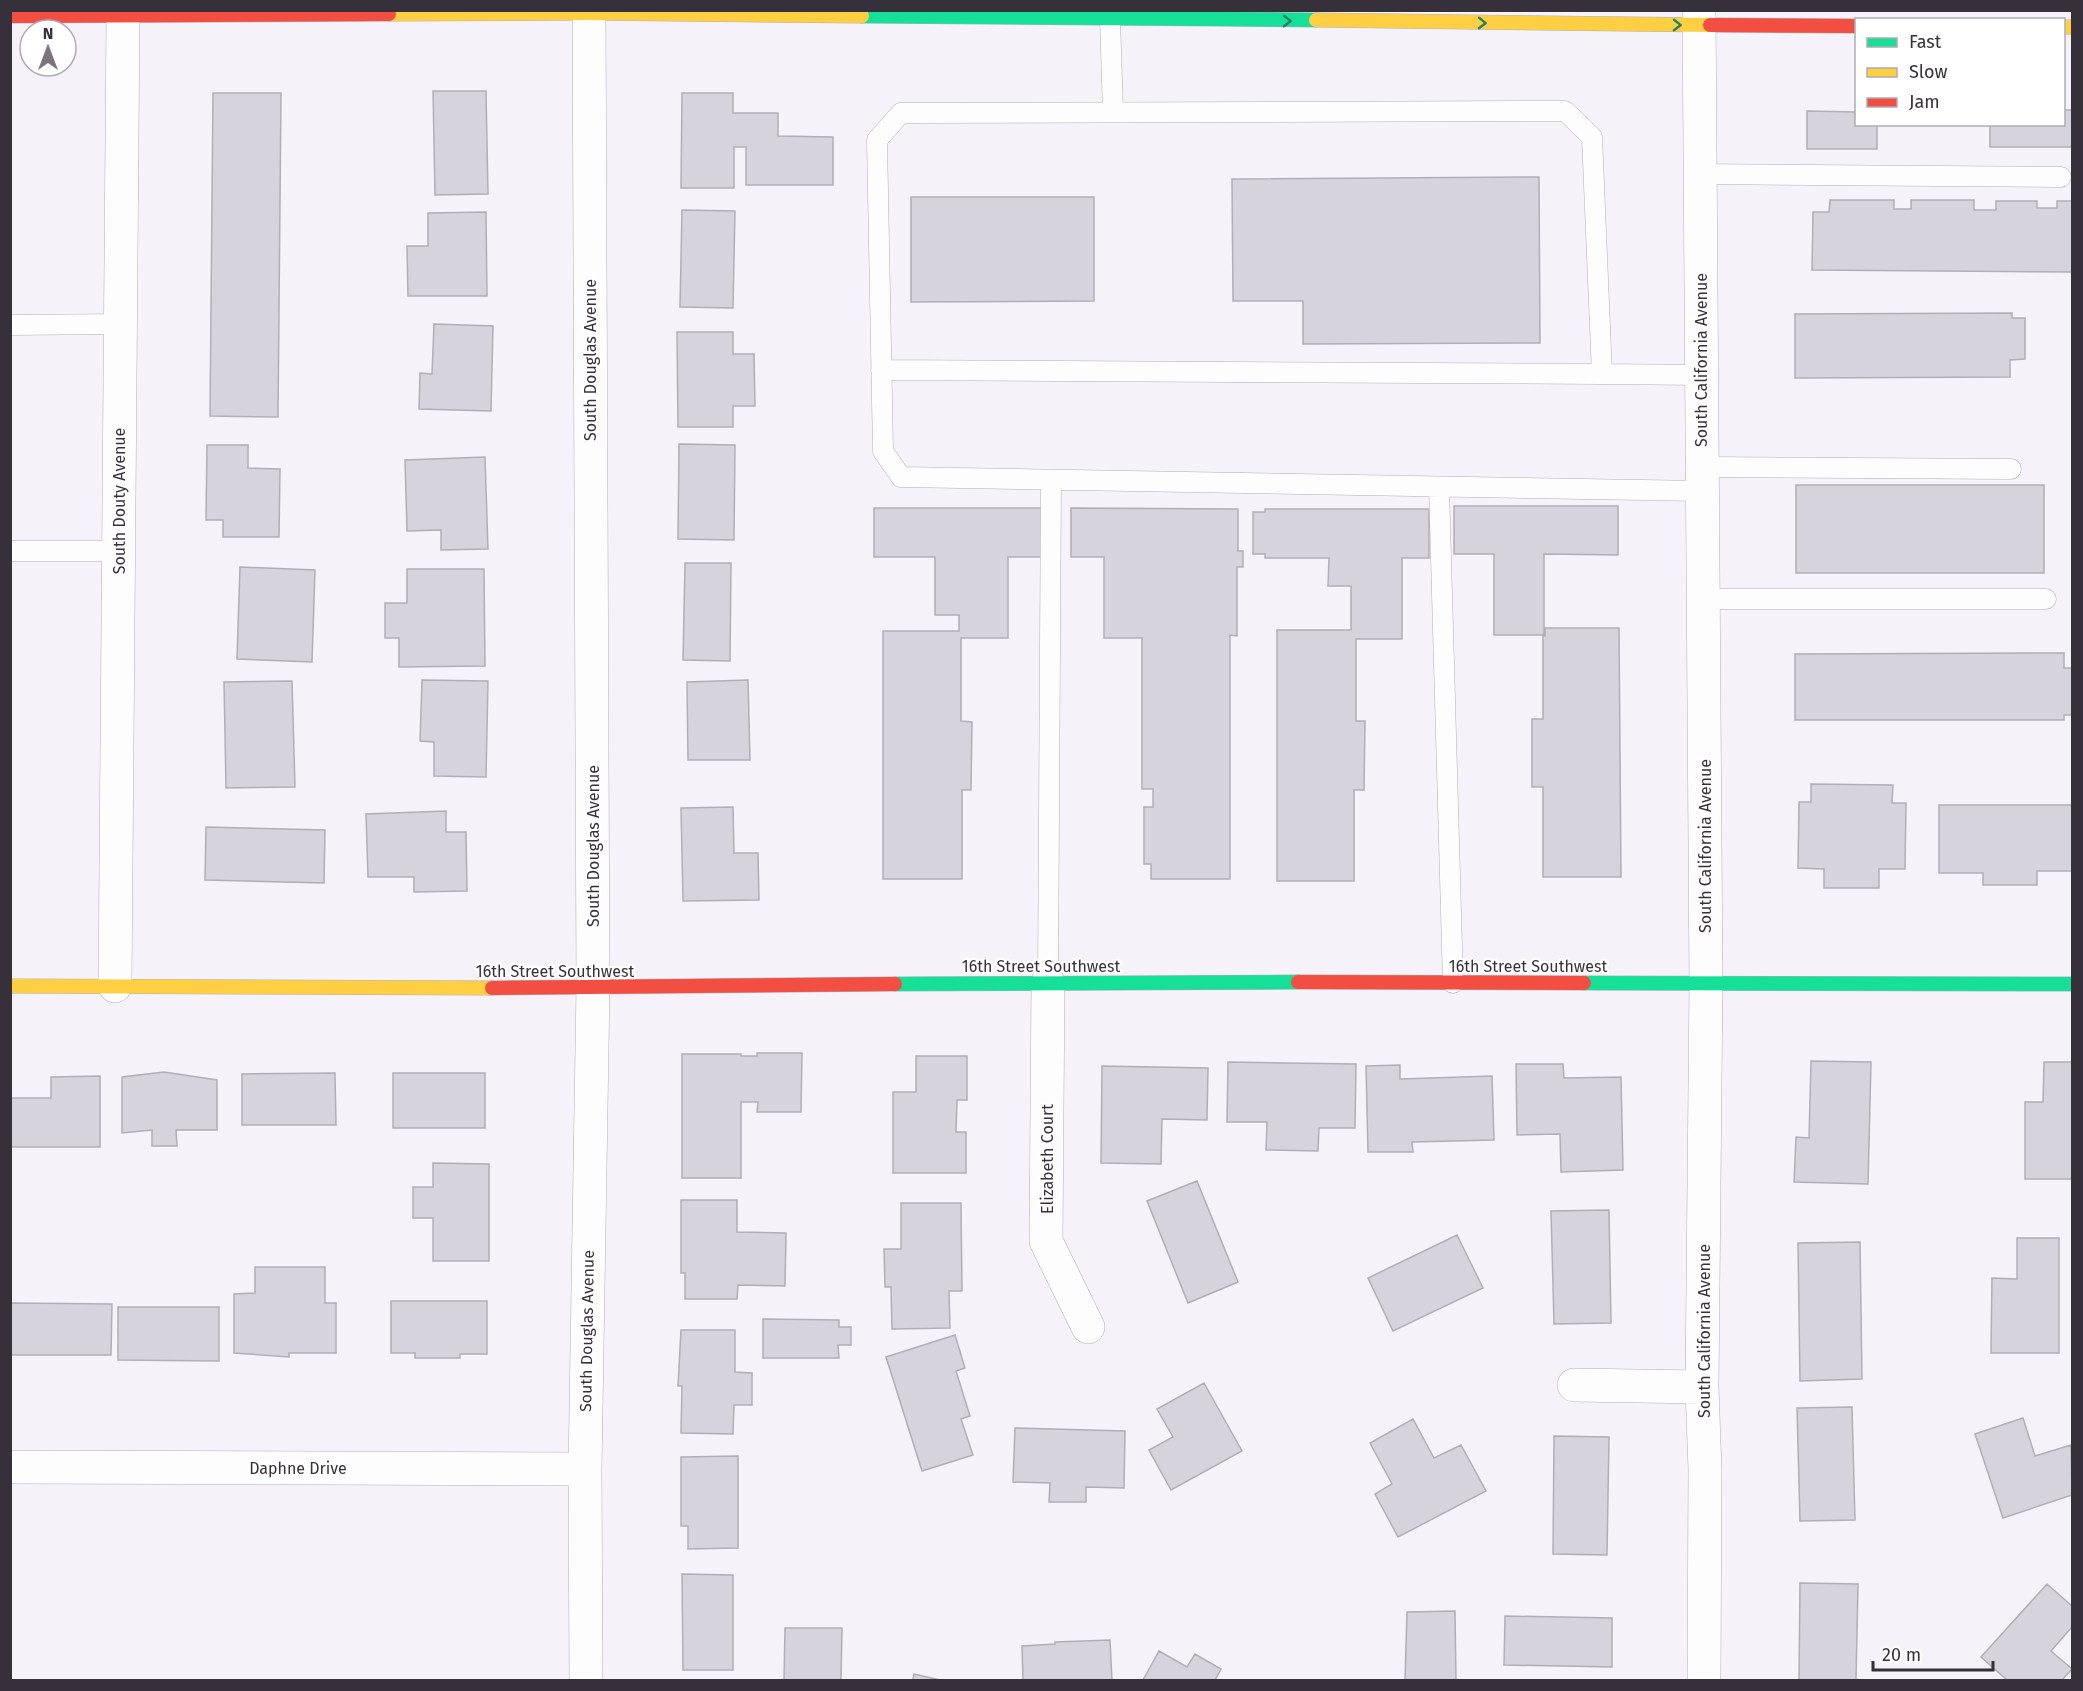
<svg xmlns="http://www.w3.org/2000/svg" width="2083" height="1691" font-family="'Fira Sans',sans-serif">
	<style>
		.building { fill: #d7d3dc; stroke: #b2aeb6; stroke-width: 1.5 }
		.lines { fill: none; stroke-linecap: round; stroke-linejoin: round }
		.lane-casing { stroke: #b2aeb7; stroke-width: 21 }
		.street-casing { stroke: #b2aeb7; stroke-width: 34 }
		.fast-casing { stroke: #b2aeb7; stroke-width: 15 }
		.slow-casing { stroke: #b2aeb7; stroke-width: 15 }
		.jam-casing { stroke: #b2aeb7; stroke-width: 15 }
		.lane { stroke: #fefdfe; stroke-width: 20 }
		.street { stroke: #fefdfe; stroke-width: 33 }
		.fast { stroke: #16e098; stroke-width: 14 }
		.slow { stroke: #ffcf43; stroke-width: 14 }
		.jam { stroke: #f24e42; stroke-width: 14 }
		.oneway { stroke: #277f64 }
		.labels { text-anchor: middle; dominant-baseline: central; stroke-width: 4.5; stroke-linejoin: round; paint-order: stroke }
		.street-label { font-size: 16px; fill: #35303a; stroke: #fff }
	</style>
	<rect width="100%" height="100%" fill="#f6f2fa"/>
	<path class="building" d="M433 91H486L488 194 435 195Z
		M213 93H281L278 417 210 416Z
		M682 93H733V113H778V136L833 137V185H746V147H734V188H681Z
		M2064 110H2072V147H1990V124H2064Z
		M1807 111 1856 112V124H1877V149H1807Z
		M1539 177 1540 343 1303 344V301H1233L1232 179Z
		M911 197H1094V301L911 302Z
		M1830 200H1894V209H1911V200H1974V210H1996V201H2037V208H2057V201H2072V272L1812 270 1813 212H1829Z
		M682 210 735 211 733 308 680 307Z
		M486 212 487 296H408L407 246H428V213Z
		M2012 313V318H2025V359L2010 360V377L1795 378V314Z
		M434 324 493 326 491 411 419 409 420 373 432 374Z
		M677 332H733V354H754L755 406H733V427H678Z
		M679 444 735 445 734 540 678 539Z
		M207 445H248V468L280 469 279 537H223V520H206Z
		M485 457 488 549 441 550V530L407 531 405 460Z
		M1796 485H2044V573H1796Z
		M1454 506H1618V555L1544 554V635H1494V554H1454Z
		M874 508H1042V557H1008V638H961V721L972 722 971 790H962V879H883V631H959V615H935V557H874Z
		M1071 508 1238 509V551H1243V567H1237V636L1230 635V879H1151V864H1144V807H1153V789H1142V638H1104V557H1071Z
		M1265 509H1429V558H1402V639H1356V721H1365L1364 790H1354V881H1277V630H1351V586H1328L1329 558H1265V554H1253V512H1265Z
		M685 563H731L730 661 683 660Z
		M240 567 315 570 312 662 237 659Z
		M407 569H484L485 666 399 667V638H385V603H407Z
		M1545 628H1619L1621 877H1543V787H1532V719H1543V636H1545Z
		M2064 653V668H2072V715H2064V720H1795V654Z
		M422 680 488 681 486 777 434 776V742L420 741Z
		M748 680 750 760H688L687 682Z
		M292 681 295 787 226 788 224 682Z
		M1811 784 1893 785 1892 803H1906L1905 869H1879V888H1824V869L1798 868 1799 802H1811Z
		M1939 805H2072V871H2037V885H1983V873H1939Z
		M733 807 734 853H758L759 900 683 901 681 808Z
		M446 811V832H466L467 891 414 892V877H368L366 814Z
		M206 827 325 830 324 883 205 880Z
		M757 1053H802L801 1112H757L758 1102H741V1178H682V1054H741V1056H757Z
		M916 1056H967V1100H957L956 1132H966V1173H893V1092H916Z
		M1811 1061 1871 1062 1868 1184 1794 1182 1796 1137 1809 1138Z
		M1228 1062 1356 1064 1355 1128H1319L1318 1151 1266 1150 1267 1122H1227Z
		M2044 1062H2072V1179H2025V1102H2043Z
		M1516 1064H1563L1564 1078 1621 1077 1623 1170 1561 1172 1560 1134 1517 1135Z
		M1400 1065V1079L1492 1076 1494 1140 1412 1142 1413 1152H1368L1366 1066Z
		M1102 1066 1208 1068 1207 1120 1162 1119 1161 1164 1101 1163Z
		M164 1072 217 1080V1130H176L177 1146H152V1130L122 1133V1077Z
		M335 1073 336 1125H242V1074Z
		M393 1073H485V1128H393Z
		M100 1076V1147H10V1098H51V1077Z
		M433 1163 489 1164V1261H433V1218H413V1187H433Z
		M1197 1181 1238 1282 1188 1303 1147 1201Z
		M681 1200H737V1232L786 1233 785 1286 738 1285 737 1299H685V1273H681Z
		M901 1203H961L962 1291H949L950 1328 892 1329 891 1287H885L884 1249H901Z
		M1609 1210 1611 1323 1554 1324 1551 1211Z
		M1457 1235 1483 1288 1393 1331 1368 1278Z
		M2017 1238H2059V1353H1991L1992 1278 2017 1279Z
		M1860 1242 1862 1379 1800 1381 1798 1243Z
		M255 1267H325V1303H336V1353H289V1357L234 1353V1294L255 1293Z
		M391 1301H487V1354H460V1358H415V1353H391Z
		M10 1303 112 1304 111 1355H10Z
		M118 1307H219V1361L118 1360Z
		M763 1319 839 1320V1327H851V1345H838L839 1358H763Z
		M681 1330H735V1372L752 1373V1405H734L733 1434 681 1433 682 1386H678Z
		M955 1335 965 1368 956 1371 970 1416 961 1419 973 1455 922 1471 886 1357Z
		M1204 1383 1242 1451 1171 1490 1149 1450 1173 1437 1157 1409Z
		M1852 1407 1855 1520 1800 1521 1797 1408Z
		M2023 1418 2035 1456 2071 1445 2072 1495 2003 1518 1975 1434Z
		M1413 1419 1434 1458 1461 1445 1486 1491 1398 1537 1375 1494 1392 1484 1370 1443Z
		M1015 1428 1125 1431 1124 1488 1086 1487V1502H1049L1050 1483 1013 1482Z
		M1554 1436 1609 1437 1607 1555 1553 1554Z
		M738 1456V1548L688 1549V1526H681V1457Z
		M682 1574 733 1575V1670H683Z
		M1800 1583 1858 1584 1856 1680H1799Z
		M2047 1584 2072 1606V1627L2051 1651 2072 1669 2062 1680H2007L1981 1657Z
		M1455 1611 1456 1680H1405L1407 1612Z
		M1505 1616 1612 1618V1667L1504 1665Z
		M785 1628H842L841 1680H784Z
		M1110 1640 1112 1680H1023L1022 1646 1055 1644V1642Z
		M1159 1651 1187 1667 1195 1654 1221 1669 1215 1680H1143Z
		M914 1674 940 1680H913Z"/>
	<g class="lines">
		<defs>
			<path id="lane" d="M1110 19 1113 112
				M1700 174 2061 177
				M10 325 120 324
				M881 370 1602 374 1592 137 1565 111 901 113 877 140 883 451 901 477 1702 491
				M1602 374 1701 375
				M1702 467 2011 469
				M1439 487 1453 983
				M10 551H119
				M1703 599H2046
				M1048 982 1051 480"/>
			<path id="street" d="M1699 10 1706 983 1702 1387 1705 1470 1704 1680
				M1048 982 1046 1241 1088 1327
				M115 986 123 17
				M1574 1385 1702 1387
				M10 1467 585 1469
				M586 1680 585 1469 593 988 589 10"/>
			<path id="fast" d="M862 16 1316 20
				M1584 983 2072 984
				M895 984 1298 982"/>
			<path id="slow" d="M389 14 589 13 862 16
				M1316 20 1710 25
				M2064 27H2072
				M10 986 492 988"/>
			<path id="jam" d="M10 16 389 14
				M1710 25 1856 26
				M1298 982 1584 983
				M492 988 895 984"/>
		</defs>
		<use href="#lane" class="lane-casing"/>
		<use href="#street" class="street-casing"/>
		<use href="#fast" class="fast-casing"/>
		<use href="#slow" class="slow-casing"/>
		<use href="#jam" class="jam-casing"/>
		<use href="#lane" class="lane"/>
		<use href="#street" class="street"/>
		<use href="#fast" class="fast"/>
		<use href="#slow" class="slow"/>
		<use href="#jam" class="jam"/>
	</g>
	<defs><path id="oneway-chevron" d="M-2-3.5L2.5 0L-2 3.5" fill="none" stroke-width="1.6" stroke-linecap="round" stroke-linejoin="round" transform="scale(1.5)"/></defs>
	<g class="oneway">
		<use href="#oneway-chevron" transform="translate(1287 21) rotate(1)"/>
		<use href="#oneway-chevron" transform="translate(1482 23) rotate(1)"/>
		<use href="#oneway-chevron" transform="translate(1677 25) rotate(1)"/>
	</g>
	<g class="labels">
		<g class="street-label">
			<text transform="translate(590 360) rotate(-90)">South Douglas Avenue</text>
			<text transform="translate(1701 360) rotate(-90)">South California Avenue</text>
			<text transform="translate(119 501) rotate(-90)">South Douty Avenue</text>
			<text transform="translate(593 846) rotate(-90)">South Douglas Avenue</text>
			<text transform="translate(1705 846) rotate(-90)">South California Avenue</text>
			<text x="1041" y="966">16th Street Southwest</text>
			<text x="1528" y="966">16th Street Southwest</text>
			<text x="555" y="971">16th Street Southwest</text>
			<text transform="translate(1047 1159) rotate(-90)">Elizabeth Court</text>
			<text transform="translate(587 1331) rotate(-89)">South Douglas Avenue</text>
			<text transform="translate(1704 1331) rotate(-90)">South California Avenue</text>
			<text x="298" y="1468">Daphne Drive</text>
		</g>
	</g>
	<rect width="2083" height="1691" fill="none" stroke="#35303a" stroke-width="24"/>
	<rect x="1855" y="18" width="210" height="108" fill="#ffffff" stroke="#aeacb0" stroke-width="1.5"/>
	<rect x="1867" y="38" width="30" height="9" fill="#16e098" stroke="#aeacb0" stroke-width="1.5"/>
	<text x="1909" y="48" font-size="18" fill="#35303a">Fast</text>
	<rect x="1867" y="68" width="30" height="9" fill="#ffcf43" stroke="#aeacb0" stroke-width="1.5"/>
	<text x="1909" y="78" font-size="18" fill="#35303a">Slow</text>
	<rect x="1867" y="98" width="30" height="9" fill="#f24e42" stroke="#aeacb0" stroke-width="1.5"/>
	<text x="1909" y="108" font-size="18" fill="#35303a">Jam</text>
	<g transform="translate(48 48)"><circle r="28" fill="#ffffff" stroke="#aeacb0" stroke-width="1.5"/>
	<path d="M0-4.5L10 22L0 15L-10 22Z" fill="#79747d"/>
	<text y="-9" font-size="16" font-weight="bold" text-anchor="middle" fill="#35303a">N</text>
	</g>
	<path d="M1873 1661v9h120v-9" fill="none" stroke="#35303a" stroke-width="3"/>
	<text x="1882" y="1661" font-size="18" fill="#35303a" stroke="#ffffff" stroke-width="4.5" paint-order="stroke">20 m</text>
</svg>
